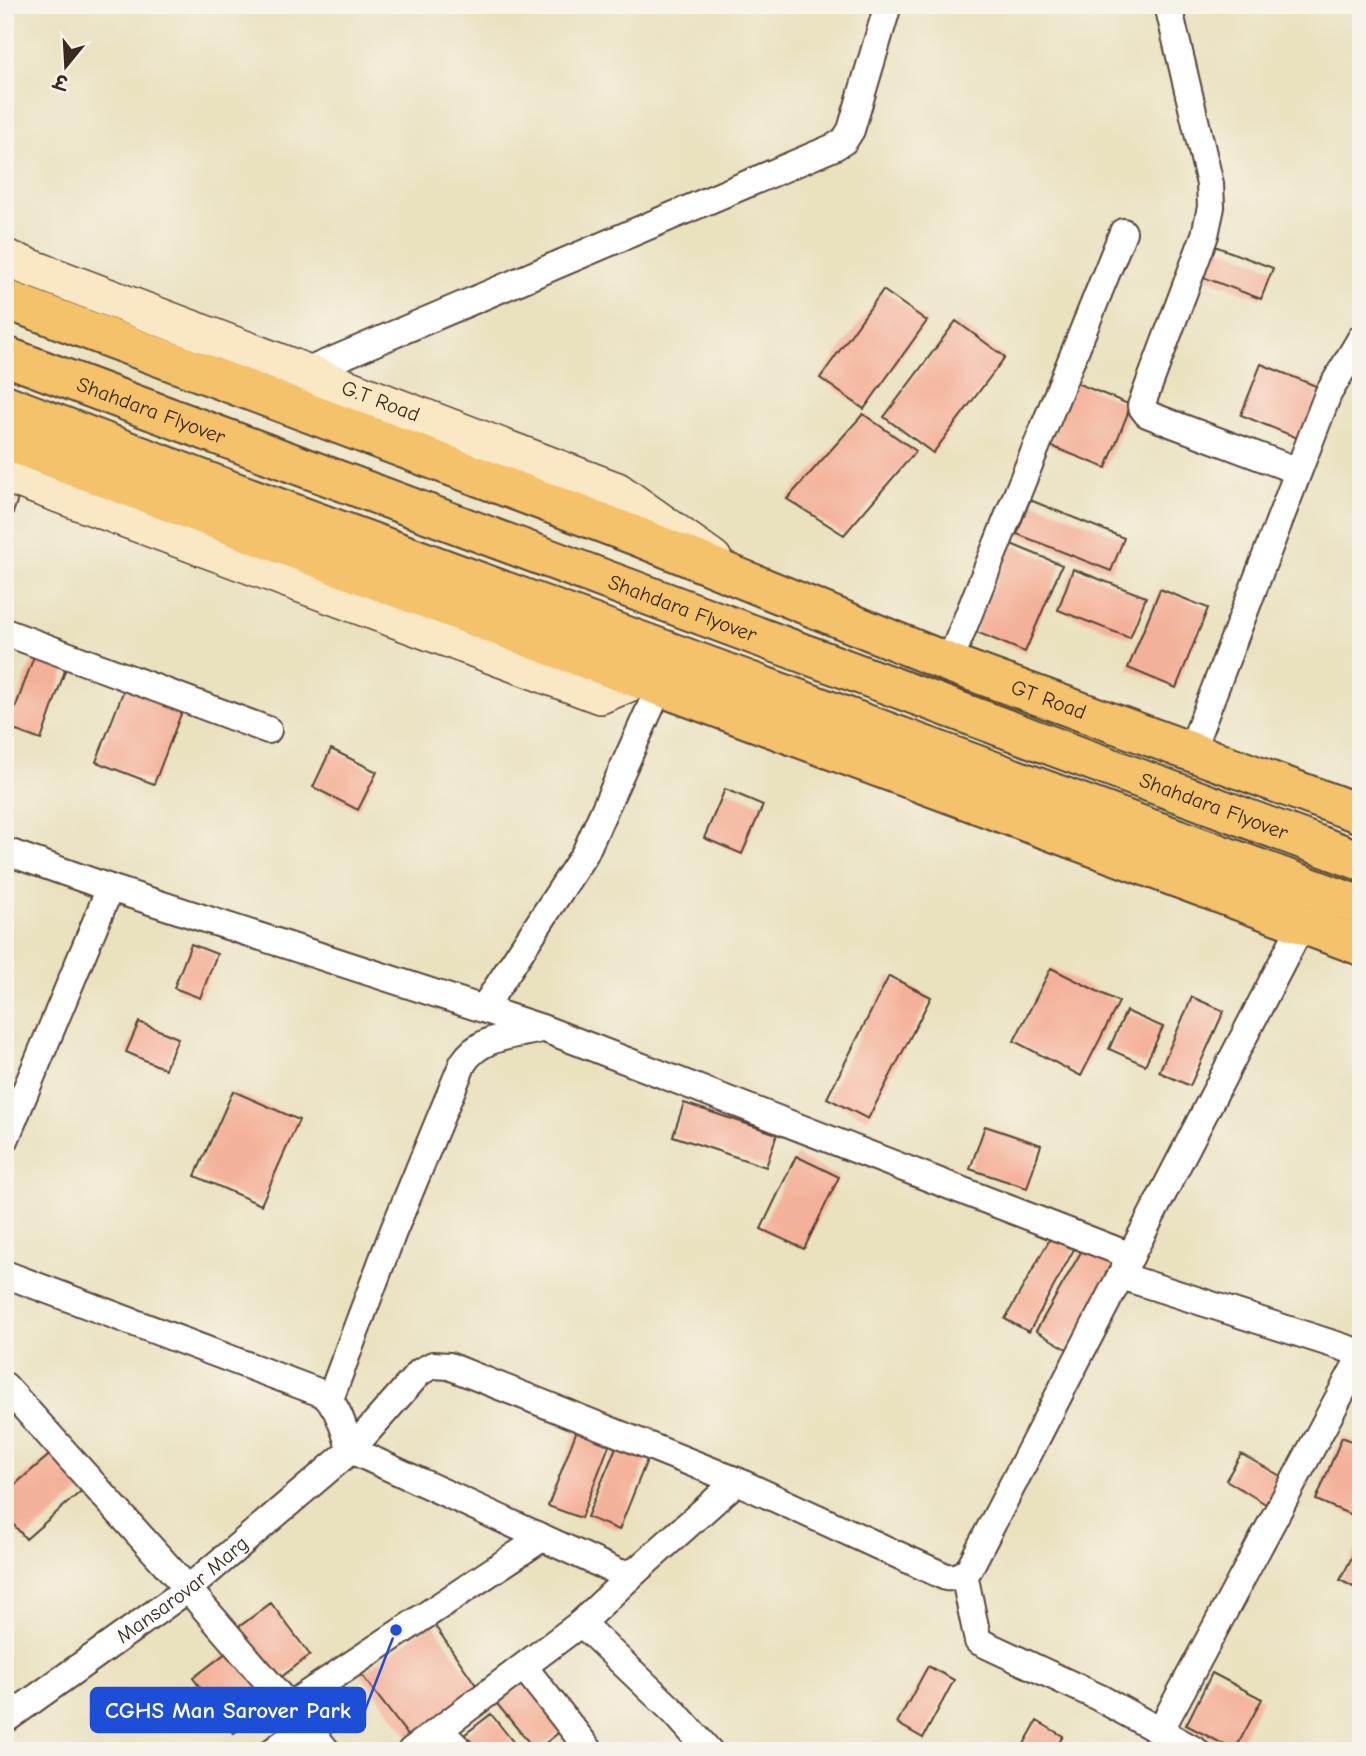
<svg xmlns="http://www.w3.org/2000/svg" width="1366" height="1756" font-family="'Comic Neue','Playpen Sans Deva',sans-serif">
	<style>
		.building { fill: #f4b199 }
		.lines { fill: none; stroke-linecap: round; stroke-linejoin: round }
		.minor-casing { stroke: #554536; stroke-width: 30 }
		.secondary-casing { stroke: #554536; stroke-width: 40 }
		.primary-casing { stroke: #554536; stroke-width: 42 }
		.trunk-casing { stroke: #554536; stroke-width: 42 }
		.minor { stroke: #fff; stroke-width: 26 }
		.secondary { stroke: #fae7c3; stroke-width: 37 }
		.primary { stroke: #f3c26a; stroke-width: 38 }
		.trunk { stroke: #f3c26a; stroke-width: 38 }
		.labels { text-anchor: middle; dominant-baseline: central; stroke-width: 5; stroke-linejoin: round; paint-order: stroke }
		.street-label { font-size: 21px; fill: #3b2a1e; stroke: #f7f3e8 }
		.leader { fill: none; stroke: #1d4ed8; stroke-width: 2.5 }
		.callout-dot { fill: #1d4ed8; stroke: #f7f3e8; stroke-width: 2.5 }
		.callout { fill: #1d4ed8; stroke: #1d4ed8; stroke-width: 2.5 }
		.callout-label { font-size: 23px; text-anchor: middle; font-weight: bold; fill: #fff }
	</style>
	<rect width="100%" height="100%" fill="#f7f3e8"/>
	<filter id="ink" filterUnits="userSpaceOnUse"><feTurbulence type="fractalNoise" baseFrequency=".0143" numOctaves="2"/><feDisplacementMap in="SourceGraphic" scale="14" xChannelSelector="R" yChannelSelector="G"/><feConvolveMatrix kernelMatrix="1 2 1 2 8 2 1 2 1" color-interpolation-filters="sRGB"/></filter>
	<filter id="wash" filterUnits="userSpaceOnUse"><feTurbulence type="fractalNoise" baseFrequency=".00686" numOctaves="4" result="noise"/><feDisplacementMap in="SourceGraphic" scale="28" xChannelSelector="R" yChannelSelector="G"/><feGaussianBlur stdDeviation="1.57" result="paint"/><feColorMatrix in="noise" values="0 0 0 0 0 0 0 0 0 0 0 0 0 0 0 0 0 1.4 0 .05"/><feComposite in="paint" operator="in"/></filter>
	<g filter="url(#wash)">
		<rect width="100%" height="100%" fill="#eae1bf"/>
		<g id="blocks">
			<path class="building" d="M1204 242 1273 268 1261 299 1192 273Z
				M883 290 927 321 864 409 820 378Z
				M956 321 1005 357 933 453 884 417Z
				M1261 364 1321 388 1300 439 1241 415Z
				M1074 382 1131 405 1106 468 1048 445Z
				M863 414 916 451 844 535 787 499Z
				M5 485 21 490 6 533H5Z
				M1030 500 1124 538 1111 571 1017 534Z
				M1011 544 1062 565 1025 652 974 631Z
				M1073 569 1146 597 1130 638 1058 610Z
				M1160 589 1208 608 1176 688 1128 668Z
				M37 648 69 659 41 740 8 728Z
				M128 679 186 701 154 784 96 762Z
				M331 749 377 772 358 810 313 787Z
				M725 789 763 805 742 854 704 838Z
				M191 944 217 954 200 998 174 988Z
				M1051 968 1119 1002 1081 1076 1014 1041Z
				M889 976 931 997 868 1119 827 1098Z
				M1192 997 1224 1011 1190 1086 1159 1072Z
				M1126 1011 1163 1027 1145 1065 1109 1049Z
				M139 1022 178 1038 165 1069 126 1052Z
				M233 1091 299 1120 261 1205 195 1176Z
				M684 1103 777 1134 766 1167 673 1136Z
				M985 1126 1041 1145 1027 1188 970 1169Z
				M796 1156 839 1177 804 1249 761 1229Z
				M1055 1230 1078 1242 1029 1332 1005 1319Z
				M1085 1245 1116 1263 1067 1349 1036 1331Z
				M580 1422 613 1435 581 1518 548 1506Z
				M1342 1437 1361 1445V1519L1316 1500Z
				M619 1440 650 1452 619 1530 587 1517Z
				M54 1451 86 1487 26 1539 5 1515V1493Z
				M1241 1454 1286 1479 1269 1506 1226 1480Z
				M1361 1540V1591L1340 1580Z
				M271 1603 310 1655 276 1681 236 1629Z
				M433 1623 478 1688 410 1738 361 1674Z
				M230 1650 272 1705 234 1733 193 1678Z
				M928 1666 954 1680 923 1738 897 1723Z
				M1212 1673 1262 1699 1235 1750 1186 1725Z
				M526 1681 564 1728 536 1751 497 1704Z
				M491 1714 518 1748 514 1751H469L459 1739Z
				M1037 1721 1063 1736 1054 1751H1020Z"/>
		</g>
	</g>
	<g filter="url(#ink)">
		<use href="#blocks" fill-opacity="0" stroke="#554536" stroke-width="2"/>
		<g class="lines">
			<defs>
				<g id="minor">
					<path d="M1168 5 1210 184 1211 207 1205 235 1141 406 1147 414 1170 423 1298 471"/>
					<path d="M303 373 834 147 844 141 851 130 888 5"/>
					<path d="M5 632 268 730"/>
					<path d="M949 663 1123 232"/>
					<path d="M1191 751 1328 394 1361 338"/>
					<path d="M5 851 110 888 542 1028 1131 1256"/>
					<path d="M483 1009 585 853 660 686"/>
					<path d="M5 1140 110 888"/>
					<path d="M5 1274 321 1393C339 1404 344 1431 351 1450L622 1574 636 1571 737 1481 946 1577C956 1578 962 1576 969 1569L1302 924"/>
					<path d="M1121 1276 1361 1353"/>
					<path d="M5 1386 188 1589 327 1751"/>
					<path d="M330 1399 393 1232 463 1063C480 1036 512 1036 541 1029"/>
					<path d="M964 1574 978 1641 1098 1697 1196 1751"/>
					<path d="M581 1623 675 1713 709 1751"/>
					<path d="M524 1667 590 1751"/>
					<path d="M289 1706 542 1538"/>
					<path id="s1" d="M5 1720 188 1589 351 1450 420 1372 433 1365 449 1366 737 1481"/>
					<path d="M440 1731 461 1751"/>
					<path d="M1160 1731 1361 1356"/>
					<path d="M273 1751 306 1726"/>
					<path d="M411 1751 581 1623 636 1571"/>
				</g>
				<g id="secondary">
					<path id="s2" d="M5 258 617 491 713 559"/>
					<path d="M5 474 600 695 641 678"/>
				</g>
				<g id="primary">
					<path id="s3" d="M5 299 634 535 949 663 1361 814"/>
					<path d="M5 440 591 661 1361 946"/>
				</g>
				<g id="trunk">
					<path id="s4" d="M5 356 1361 861"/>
					<path d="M5 404 230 490 1361 906"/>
				</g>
			</defs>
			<use href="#minor" class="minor-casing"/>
			<use href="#secondary" class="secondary-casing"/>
			<use href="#primary" class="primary-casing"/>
			<use href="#trunk" class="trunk-casing"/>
			<use href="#minor" class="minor"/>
			<use href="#secondary" class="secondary"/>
			<use href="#primary" class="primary"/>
			<use href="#trunk" class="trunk"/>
		</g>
	</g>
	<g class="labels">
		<g class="street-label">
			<text stroke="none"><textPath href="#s2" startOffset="402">G.T Road</textPath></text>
			<text stroke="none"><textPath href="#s4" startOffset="156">Shahdara Flyover</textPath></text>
			<text stroke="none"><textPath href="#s4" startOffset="723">Shahdara Flyover</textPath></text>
			<text stroke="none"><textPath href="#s3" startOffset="1118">GT Road</textPath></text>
			<text stroke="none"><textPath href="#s4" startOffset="1290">Shahdara Flyover</textPath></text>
			<text stroke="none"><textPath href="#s1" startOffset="220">Mansarovar Marg</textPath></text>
		</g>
	</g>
	<path class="leader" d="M396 1630L365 1710"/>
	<circle class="callout-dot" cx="396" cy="1630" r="7"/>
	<rect class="callout" x="91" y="1688" width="274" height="44" rx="7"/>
	<g class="callout-label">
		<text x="228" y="1718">CGHS Man Sarover Park</text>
	</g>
	<rect width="1366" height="1756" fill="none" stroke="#f7f3e8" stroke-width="28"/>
	<g transform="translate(66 66) rotate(198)" stroke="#f7f3e8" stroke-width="5" paint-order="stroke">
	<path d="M0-5L12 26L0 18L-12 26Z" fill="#3b2a1e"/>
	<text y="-10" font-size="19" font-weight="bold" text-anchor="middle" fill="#3b2a1e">उ</text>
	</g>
</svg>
